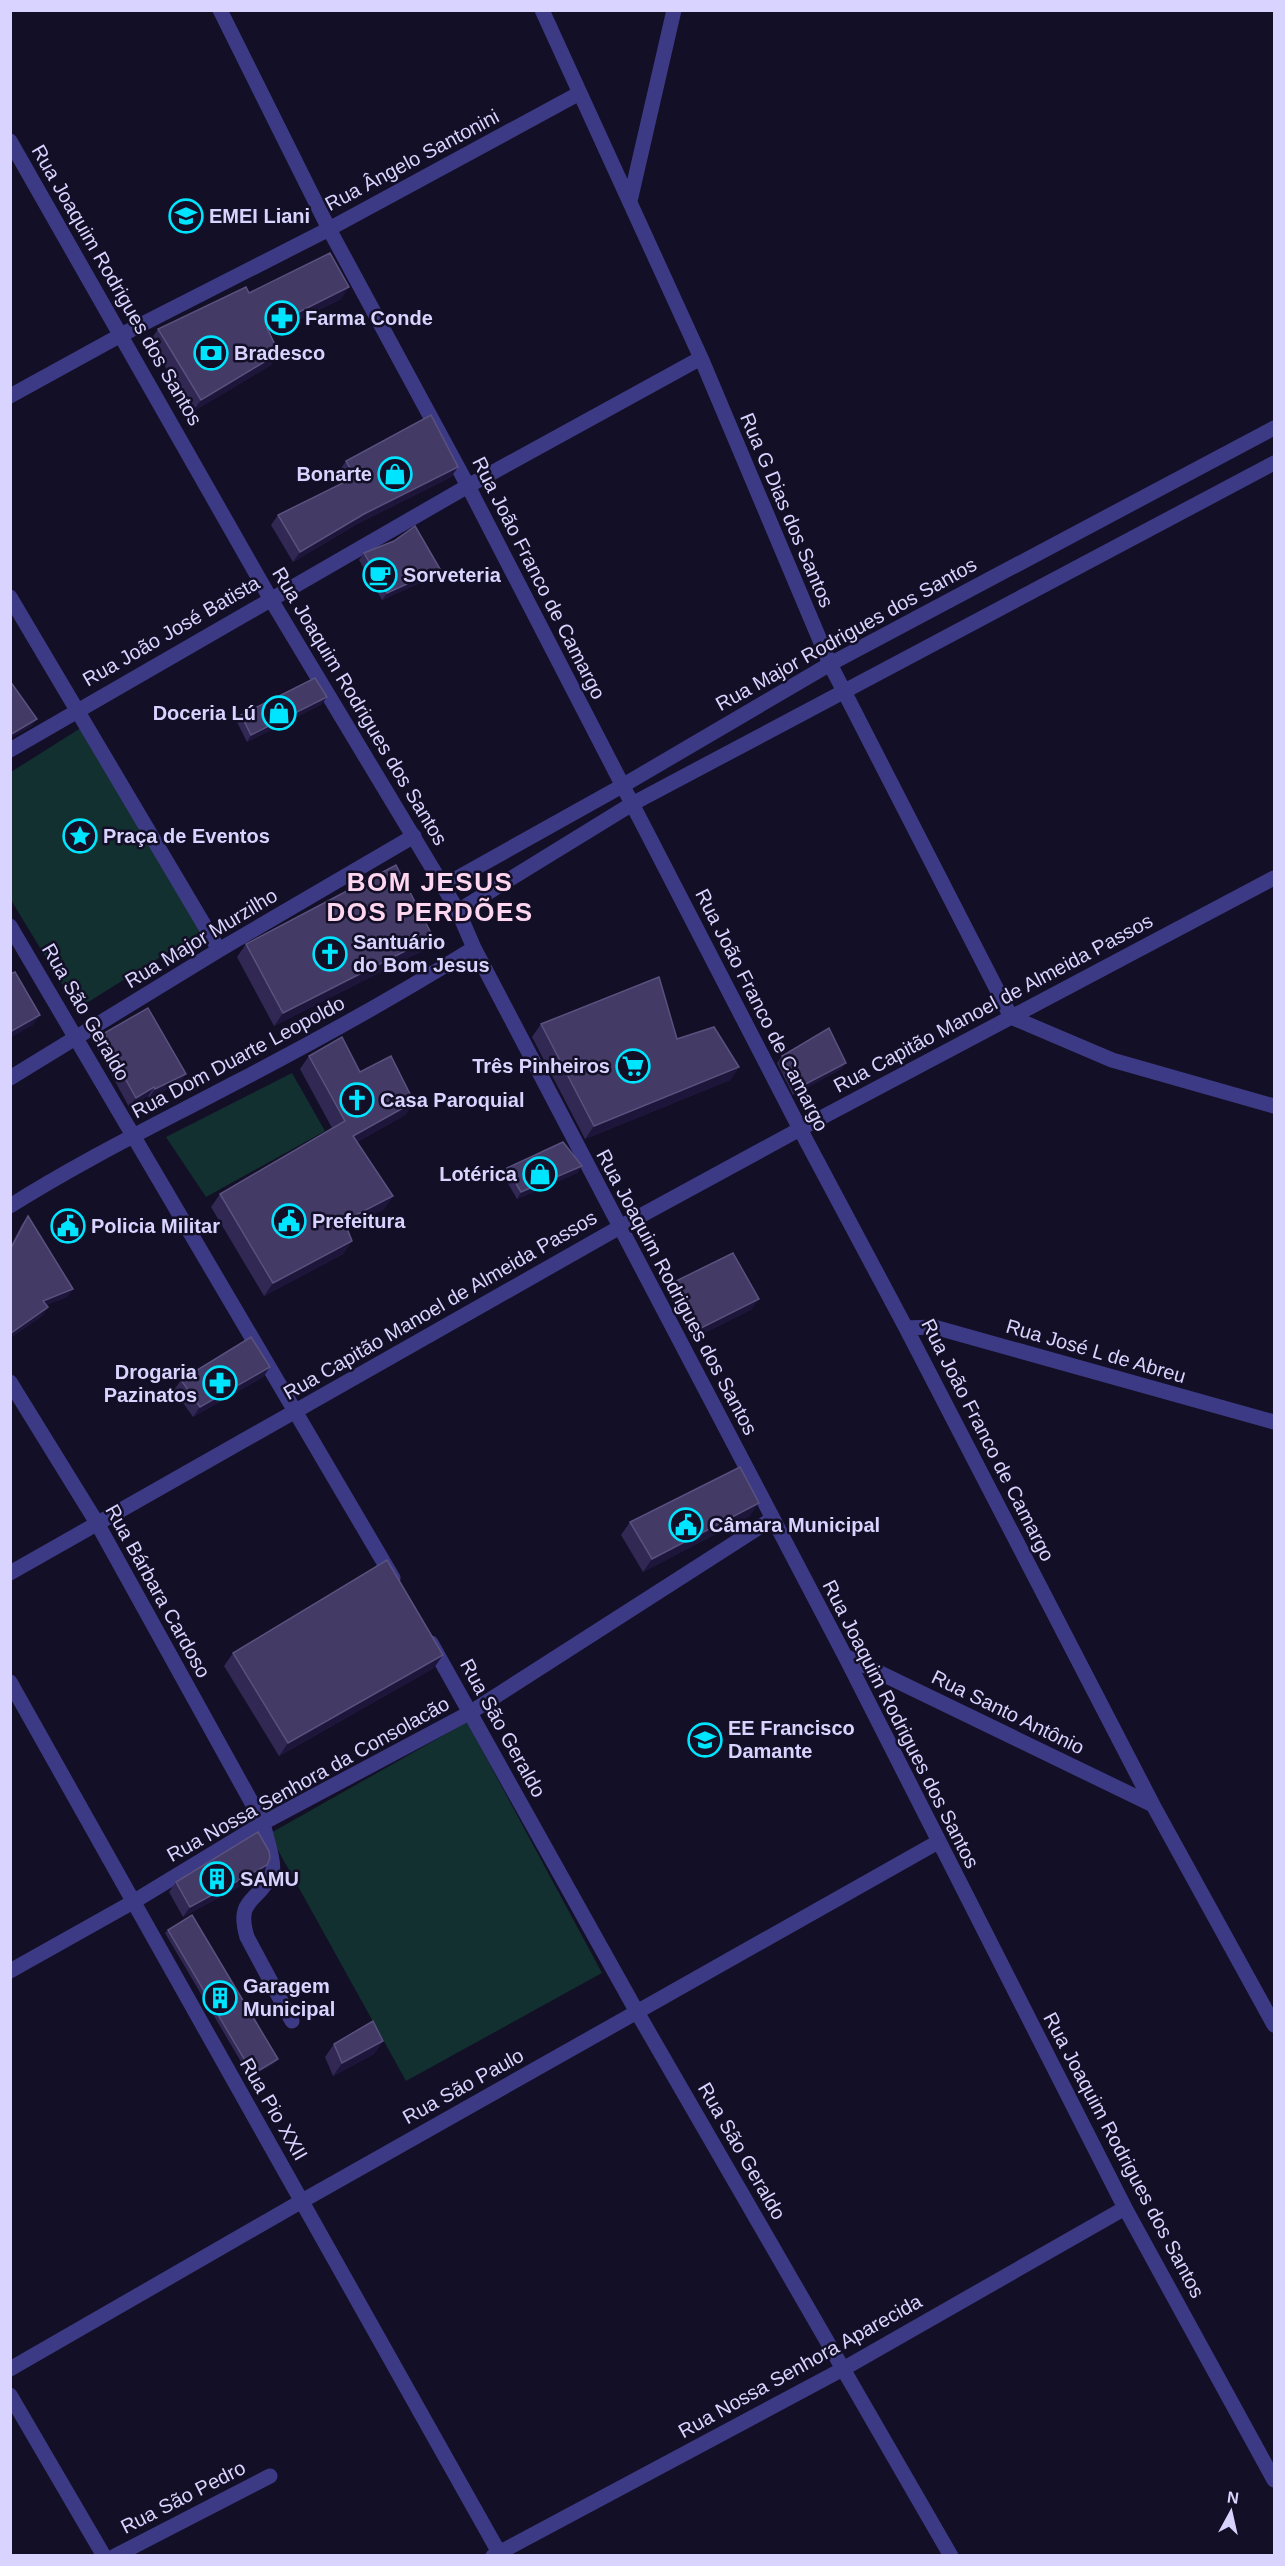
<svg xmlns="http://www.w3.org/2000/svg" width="1285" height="2566" font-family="Helvetica,sans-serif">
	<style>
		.green { fill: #12302f }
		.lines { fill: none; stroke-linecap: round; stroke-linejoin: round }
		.minor { stroke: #3d3a85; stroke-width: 15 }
		.wall { fill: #312854 }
		.shaded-wall { fill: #1d163a }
		.building { fill: #433a66; stroke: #5a527e; stroke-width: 1.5 }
		.labels { text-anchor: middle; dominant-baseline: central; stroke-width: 5; stroke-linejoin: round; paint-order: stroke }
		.street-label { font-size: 20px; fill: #d9d4ff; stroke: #130f26 }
		.poi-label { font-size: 20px; font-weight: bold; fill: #d9d4ff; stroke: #130f26; text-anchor: start }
		.district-label { font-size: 26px; font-weight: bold; letter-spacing: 1.5px; fill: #ffd6f0; stroke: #130f26 }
	</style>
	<rect width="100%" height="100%" fill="#130f26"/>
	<path class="green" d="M87 724 202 931 77 1009 11 900V772Z
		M292 1073 325 1131 206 1197 166 1137Z
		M467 1722 602 1973 406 2081 269 1834Z"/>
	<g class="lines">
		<path class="minor" d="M220 10 329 229 468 486 800 1129 906 1328 1153 1805 1274 2025
			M542 10 701 358 830 664 1011 1017
			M10 141 270 598 458 911 474 948 845 1656 1125 2208 1274 2480
			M630 201 674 10
			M10 396 121 335 329 229 578 94
			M10 597 219 950
			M10 750 468 486 701 358
			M443 886 622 786 830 664 1274 428
			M458 911 632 804 1274 463
			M10 926 393 1578
			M1011 1017 1112 1060 1274 1106
			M10 1078 219 950 414 836
			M10 1206C81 1161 157 1124 231 1085 314 1042 395 997 474 948
			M906 1328 934 1327 1274 1422
			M10 1382 97 1523 263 1823C265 1833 276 1866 272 1873 259 1903 235 1897 247 1937L292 2021
			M10 1573 620 1227 800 1129 1274 878
			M431 1643 637 2012 951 2556
			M845 1656 1153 1805
			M10 1682 501 2556
			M10 1971 133 1902 263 1823 471 1712 772 1519
			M10 2369 302 2201 938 1842
			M10 2395 104 2556
			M115 2556 270 2476
			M493 2556 843 2369 1125 2208"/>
	</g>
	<path class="wall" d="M249 293 341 299 270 334 279 353 271 365 192 412 150 341 158 329Z
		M346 461 458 467 451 477 357 524 293 562 271 525 278 515 345 482 339 471Z
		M364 553 435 576 382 600 359 560Z
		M322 704 247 742 237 722 241 715Z
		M433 937 424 950 274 1026 237 957 246 944Z
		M541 1024 677 1039 739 1067 730 1080 585 1139 532 1037Z
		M101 1035 180 1083 149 1098 148 1096 129 1107 95 1044Z
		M309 1056 360 1072 414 1102 405 1115 357 1142 393 1196 384 1209 347 1227 352 1241 343 1254 264 1296 211 1207 220 1194 332 1128 300 1069Z
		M782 1056 846 1063 841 1069 793 1095 777 1063Z
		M582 1166 577 1173 517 1199 503 1175 507 1168Z
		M28 1216 73 1289 67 1297 46 1305 48 1307 42 1316 10 1338V1247L22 1224Z
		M674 1282 752 1309 692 1339 667 1292Z
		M270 1367 263 1377 193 1417 174 1390 181 1380Z
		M750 1516 643 1572 621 1535 630 1522Z
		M233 1653 434 1668 279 1756 224 1666Z
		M267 1865 260 1875 183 1917 169 1892 176 1882Z
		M168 1930 275 2063 250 2077 165 1933Z
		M383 2041 374 2054 333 2076 325 2057 334 2044Z"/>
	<path class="shaded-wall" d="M349 287 341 299 258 340 267 328Z
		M279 353 271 365 192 412 201 400Z
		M458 467 451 477 357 524 293 562 300 552 364 514Z
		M440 569 435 576 382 600 387 593Z
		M327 697 322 704 247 742 251 735Z
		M37 719 32 726 10 739V735Z
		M433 937 424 950 274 1026 283 1013Z
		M40 1015 33 1025 10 1038V1032Z
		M846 1063 841 1069 793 1095 798 1088Z
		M739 1067 730 1080 585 1139 594 1126Z
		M186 1074 180 1083 149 1098 155 1089Z
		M154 1087 148 1096 129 1107 136 1098Z
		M414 1102 405 1115 344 1149 353 1136Z
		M582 1166 577 1173 517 1199 521 1192Z
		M393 1196 384 1209 335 1234 344 1221Z
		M352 1241 343 1254 264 1296 273 1283Z
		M73 1289 67 1297 37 1309 43 1301Z
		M759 1299 752 1309 692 1339 699 1329Z
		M48 1307 42 1316 10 1338V1333Z
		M270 1367 263 1377 193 1417 200 1407Z
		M759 1503 750 1516 643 1572 652 1559Z
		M443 1655 434 1668 279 1756 288 1743Z
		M267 1865 260 1875 183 1917 190 1907Z
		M383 2041 374 2054 333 2076 342 2063Z
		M278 2059 275 2063 250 2077 253 2074Z"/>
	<path class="building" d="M330 253 349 287 267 328 279 353 201 400 158 329 246 287 249 293Z
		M431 415 458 467 364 514 300 552 278 515 355 477 346 461Z
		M415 526 440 569 387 593 364 553 394 541Z
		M315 678 327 697 251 735 241 715Z
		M10 681 37 719 10 735Z
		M396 865 433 937 283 1013 246 944Z
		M15 972 40 1015 10 1032V974Z
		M659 977 677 1039 714 1027 739 1067 594 1126 541 1024Z
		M148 1008 186 1074 155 1089 154 1087 136 1098 101 1035Z
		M829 1028 846 1063 798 1088 782 1056Z
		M342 1037 360 1072 391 1056 414 1102 353 1136 393 1196 344 1221 352 1241 273 1283 220 1194 345 1121 309 1056Z
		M563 1142 582 1166 521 1192 507 1168Z
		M28 1216 73 1289 43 1301 48 1307 11 1333 10 1250Z
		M733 1253 759 1299 699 1329 674 1282Z
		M251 1337 270 1367 200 1407 181 1380Z
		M740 1467 759 1503 652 1559 630 1522Z
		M387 1560 443 1655 288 1743 233 1653Z
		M258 1832 269 1851 270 1858 267 1865 190 1907 176 1882Z
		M192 1915 278 2059 253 2074 168 1930Z
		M373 2021 383 2041 342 2063 334 2044Z"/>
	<defs>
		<symbol id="school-ring" viewBox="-11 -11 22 22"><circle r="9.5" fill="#130f26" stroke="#00e5ff" stroke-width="1.5"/><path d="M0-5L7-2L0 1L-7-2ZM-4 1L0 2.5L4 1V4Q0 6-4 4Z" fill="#00e5ff"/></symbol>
		<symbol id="pharmacy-ring" viewBox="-11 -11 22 22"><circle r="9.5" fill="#130f26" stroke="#00e5ff" stroke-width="1.5"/><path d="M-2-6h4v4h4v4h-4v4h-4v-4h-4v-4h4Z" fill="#00e5ff"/></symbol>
		<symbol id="bank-ring" viewBox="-11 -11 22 22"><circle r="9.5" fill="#130f26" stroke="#00e5ff" stroke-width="1.5"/><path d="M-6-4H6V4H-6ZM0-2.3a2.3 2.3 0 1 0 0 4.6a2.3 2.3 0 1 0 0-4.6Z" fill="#00e5ff"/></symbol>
		<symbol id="shop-ring" viewBox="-11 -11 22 22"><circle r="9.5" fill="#130f26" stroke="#00e5ff" stroke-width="1.5"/><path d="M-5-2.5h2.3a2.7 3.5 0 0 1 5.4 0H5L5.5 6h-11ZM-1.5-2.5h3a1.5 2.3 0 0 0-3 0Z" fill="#00e5ff"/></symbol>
		<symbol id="cafe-ring" viewBox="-11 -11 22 22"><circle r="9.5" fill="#130f26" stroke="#00e5ff" stroke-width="1.5"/><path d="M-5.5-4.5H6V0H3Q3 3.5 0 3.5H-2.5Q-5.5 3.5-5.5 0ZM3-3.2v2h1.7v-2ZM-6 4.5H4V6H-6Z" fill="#00e5ff"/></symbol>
		<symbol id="sight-ring" viewBox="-11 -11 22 22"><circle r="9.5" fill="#130f26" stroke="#00e5ff" stroke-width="1.5"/><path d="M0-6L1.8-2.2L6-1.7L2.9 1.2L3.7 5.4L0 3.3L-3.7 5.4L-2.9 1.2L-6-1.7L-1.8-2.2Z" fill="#00e5ff"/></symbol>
		<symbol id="church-ring" viewBox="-11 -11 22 22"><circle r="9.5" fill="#130f26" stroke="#00e5ff" stroke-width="1.5"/><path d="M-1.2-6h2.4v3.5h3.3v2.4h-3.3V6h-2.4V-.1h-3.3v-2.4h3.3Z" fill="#00e5ff"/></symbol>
		<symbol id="supermarket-ring" viewBox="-11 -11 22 22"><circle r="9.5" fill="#130f26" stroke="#00e5ff" stroke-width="1.5"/><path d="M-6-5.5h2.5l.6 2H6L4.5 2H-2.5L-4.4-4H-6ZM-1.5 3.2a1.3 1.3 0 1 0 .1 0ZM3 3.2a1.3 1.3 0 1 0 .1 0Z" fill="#00e5ff"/></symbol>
		<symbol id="civic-ring" viewBox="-11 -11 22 22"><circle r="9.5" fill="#130f26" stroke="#00e5ff" stroke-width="1.5"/><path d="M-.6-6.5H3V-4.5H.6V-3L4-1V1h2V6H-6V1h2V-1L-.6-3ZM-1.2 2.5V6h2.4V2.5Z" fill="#00e5ff"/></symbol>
		<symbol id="building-ring" viewBox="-11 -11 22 22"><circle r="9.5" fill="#130f26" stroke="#00e5ff" stroke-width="1.5"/><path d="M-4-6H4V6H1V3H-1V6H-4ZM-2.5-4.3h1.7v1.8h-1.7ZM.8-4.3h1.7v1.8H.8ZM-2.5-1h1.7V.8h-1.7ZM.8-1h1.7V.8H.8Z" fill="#00e5ff"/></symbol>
	</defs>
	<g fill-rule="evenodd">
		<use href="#school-ring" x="167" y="197" width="38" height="38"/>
		<use href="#pharmacy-ring" x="263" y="299" width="38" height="38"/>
		<use href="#bank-ring" x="192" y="334" width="38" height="38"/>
		<use href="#shop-ring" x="376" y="455" width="38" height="38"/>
		<use href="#cafe-ring" x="361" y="556" width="38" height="38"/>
		<use href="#shop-ring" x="260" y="694" width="38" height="38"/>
		<use href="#sight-ring" x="61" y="817" width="38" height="38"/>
		<use href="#church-ring" x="311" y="935" width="38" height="38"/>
		<use href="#supermarket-ring" x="614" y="1047" width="38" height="38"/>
		<use href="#church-ring" x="338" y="1081" width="38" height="38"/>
		<use href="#shop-ring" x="521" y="1155" width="38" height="38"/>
		<use href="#civic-ring" x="270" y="1202" width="38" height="38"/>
		<use href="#civic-ring" x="49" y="1207" width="38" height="38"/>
		<use href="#pharmacy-ring" x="201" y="1364" width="38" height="38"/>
		<use href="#civic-ring" x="667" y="1506" width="38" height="38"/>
		<use href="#school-ring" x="686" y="1721" width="38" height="38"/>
		<use href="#building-ring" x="198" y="1860" width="38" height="38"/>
		<use href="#building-ring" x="201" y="1979" width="38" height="38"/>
	</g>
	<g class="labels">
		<g class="street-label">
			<text transform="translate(412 160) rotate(-28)">Rua Ângelo Santonini</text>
			<text transform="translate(117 285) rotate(60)">Rua Joaquim Rodrigues dos Santos</text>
			<text transform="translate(787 510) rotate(67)">Rua G Dias dos Santos</text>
			<text transform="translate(539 578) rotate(63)">Rua João Franco de Camargo</text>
			<text transform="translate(171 631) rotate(-30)">Rua João José Batista</text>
			<text transform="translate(846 634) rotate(-29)">Rua Major Rodrigues dos Santos</text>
			<text transform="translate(360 706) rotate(59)">Rua Joaquim Rodrigues dos Santos</text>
			<text transform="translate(201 938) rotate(-31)">Rua Major Murzilho</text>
			<text transform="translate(993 1003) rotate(-28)">Rua Capitão Manoel de Almeida Passos</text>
			<text transform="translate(762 1010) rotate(63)">Rua João Franco de Camargo</text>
			<text transform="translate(86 1012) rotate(60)">Rua São Geraldo</text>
			<text transform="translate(238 1057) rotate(-28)">Rua Dom Duarte Leopoldo</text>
			<text transform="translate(677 1292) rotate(62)">Rua Joaquim Rodrigues dos Santos</text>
			<text transform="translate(440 1305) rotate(-30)">Rua Capitão Manoel de Almeida Passos</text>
			<text transform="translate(1096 1351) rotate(16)">Rua José L de Abreu</text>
			<text transform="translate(988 1440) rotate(63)">Rua João Franco de Camargo</text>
			<text transform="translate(158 1591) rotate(61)">Rua Bárbara Cardoso</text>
			<text transform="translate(1008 1712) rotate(26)">Rua Santo Antônio</text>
			<text transform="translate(901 1724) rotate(63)">Rua Joaquim Rodrigues dos Santos</text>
			<text transform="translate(503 1728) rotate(61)">Rua São Geraldo</text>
			<text transform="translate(308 1779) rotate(-29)">Rua Nossa Senhora da Consolacão</text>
			<text transform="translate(463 2086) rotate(-29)">Rua São Paulo</text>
			<text transform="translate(274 2109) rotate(60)">Rua Pio XXII</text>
			<text transform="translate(742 2151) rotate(60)">Rua São Geraldo</text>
			<text transform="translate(1124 2155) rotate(62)">Rua Joaquim Rodrigues dos Santos</text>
			<text transform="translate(800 2366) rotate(-29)">Rua Nossa Senhora Aparecida</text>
			<text transform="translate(183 2497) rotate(-27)">Rua São Pedro</text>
		</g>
		<g class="poi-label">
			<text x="209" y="216">EMEI Liani</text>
			<text x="305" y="318">Farma Conde</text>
			<text x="234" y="353">Bradesco</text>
			<text x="372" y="474" text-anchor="end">Bonarte</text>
			<text x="403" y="575">Sorveteria</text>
			<text x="256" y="713" text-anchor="end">Doceria Lú</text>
			<text x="103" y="836">Praça de Eventos</text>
			<text x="353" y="942">Santuário<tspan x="353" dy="23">do Bom Jesus</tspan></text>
			<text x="610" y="1066" text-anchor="end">Três Pinheiros</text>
			<text x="380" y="1100">Casa Paroquial</text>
			<text x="517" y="1174" text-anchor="end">Lotérica</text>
			<text x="312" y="1221">Prefeitura</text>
			<text x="91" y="1226">Policia Militar</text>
			<text x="197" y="1372" text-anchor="end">Drogaria<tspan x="197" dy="23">Pazinatos</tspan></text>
			<text x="709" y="1525">Câmara Municipal</text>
			<text x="728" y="1728">EE Francisco<tspan x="728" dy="23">Damante</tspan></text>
			<text x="240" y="1879">SAMU</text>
			<text x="243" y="1986">Garagem<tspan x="243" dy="23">Municipal</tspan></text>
		</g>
		<g class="district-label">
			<text x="430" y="882">BOM JESUS<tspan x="430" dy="30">DOS PERDÕES</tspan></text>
		</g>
	</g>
	<rect width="1285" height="2566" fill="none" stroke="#d9d4ff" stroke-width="24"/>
	<g transform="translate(1231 2512) rotate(8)" stroke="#130f26" stroke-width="4.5" paint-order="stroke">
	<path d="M0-4.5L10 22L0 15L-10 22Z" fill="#d9d4ff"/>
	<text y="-9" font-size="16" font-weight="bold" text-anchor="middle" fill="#d9d4ff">N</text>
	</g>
</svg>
